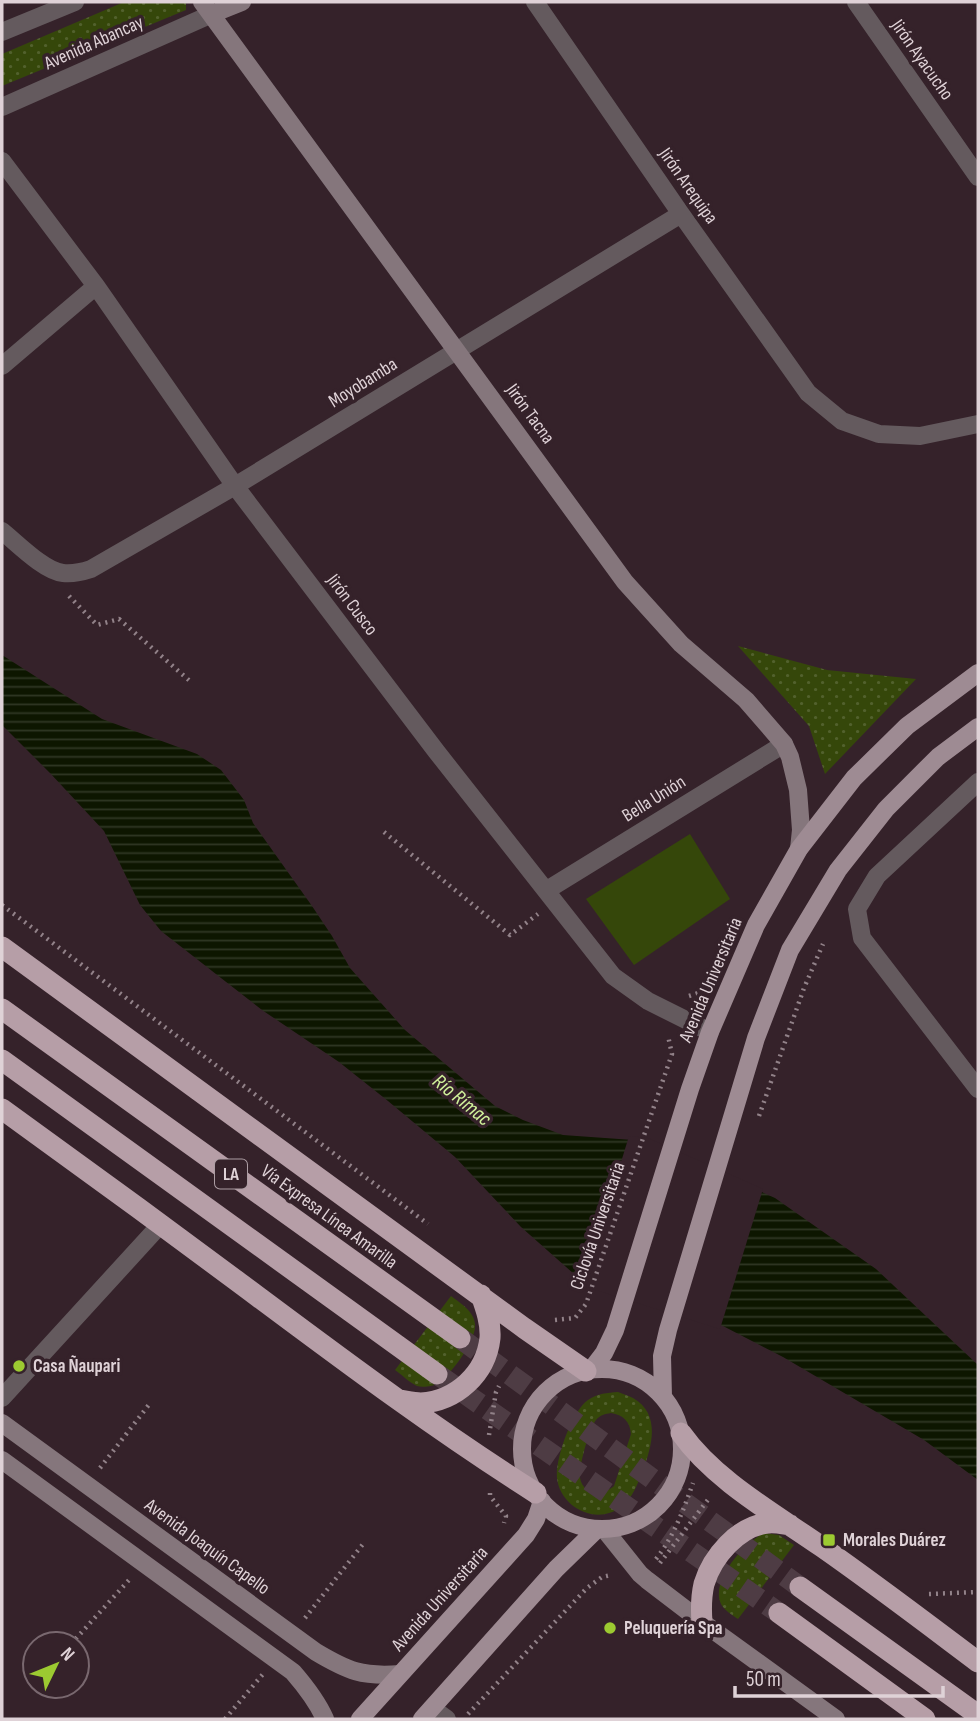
<svg xmlns="http://www.w3.org/2000/svg" width="980" height="1721" font-family="'Sofia Sans Condensed',sans-serif">
	<style>
		.green { fill: url(#green-dots); fill-rule: evenodd }
		.pitch { fill: #35470a }
		.water { fill: url(#water-rules) }
		.pier { fill: #35222a }
		.lines { fill: none; stroke-linecap: round; stroke-linejoin: round }
		.highway-tunnel { stroke: #4e3c44; stroke-width: 21; stroke-dasharray: 21 10; stroke-linecap: butt }
		.path { stroke: #928289; stroke-width: 4.5; stroke-dasharray: 2 5; stroke-linecap: butt }
		.street { stroke: #645a5e; stroke-width: 18 }
		.secondary { stroke: #85767c; stroke-width: 18 }
		.primary { stroke: #9e8b93; stroke-width: 18 }
		.highway { stroke: #b69ea7; stroke-width: 21 }
		.poi-dot { fill: #9cca31; stroke: #35222a; stroke-width: 2.5 }
		.labels { text-anchor: middle; dominant-baseline: central; stroke-width: 7; stroke-linejoin: round; paint-order: stroke }
		.shield { fill: #35222a; stroke: #ac9da3; stroke-width: 2 }
		.shield-label { font-size: 18px; font-weight: bold; fill: #dfd2d7 }
		.street-label { font-size: 19px; fill: #dfd2d7; stroke: #35222a }
		.poi-label { font-size: 19px; font-weight: bold; fill: #dfd2d7; stroke: #35222a; text-anchor: start }
		.water-label { font-size: 21px; font-style: italic; fill: #d1f29b; stroke: #35222a }
	</style>
	<defs>
		<pattern id="green-dots" width="8" height="8" patternUnits="userSpaceOnUse" patternTransform="scale(1.75)"><rect width="8" height="8" fill="#35470a"/><path d="M2 2h.1M6 6h.1" fill="none" stroke="#52612d" stroke-width="1.8" stroke-linecap="round"/></pattern>
		<pattern id="water-rules" width="6" height="5" patternUnits="userSpaceOnUse" patternTransform="scale(1.75)"><rect width="6" height="5" fill="#0d1600"/><path d="M0 2.5h6" fill="none" stroke="#303724"/></pattern>
	</defs>
	<rect width="100%" height="100%" fill="#35222a"/>
	<path class="green" d="M124 2H186V10L2 86V54Z
		M738 646 827 670 916 679 825 774 809 726Z
		M451 1296C460 1303 474 1311 475 1324 477 1339 451 1375 438 1383 434 1386 423 1388 417 1386 410 1383 401 1374 395 1370Z
		M618 1392C623 1394 629 1396 633 1398 661 1414 652 1446 643 1470 638 1483 633 1498 621 1507 596 1526 560 1507 557 1478 555 1459 572 1411 588 1400 598 1393 607 1393 618 1392ZM611 1413C623 1415 630 1421 631 1434L614 1486C603 1496 583 1495 580 1478 578 1468 590 1427 596 1420 600 1415 605 1414 611 1413Z
		M764 1533 779 1535 794 1545 738 1619C732 1615 724 1610 721 1604 710 1581 744 1543 764 1533Z"/>
	<path class="pitch" d="M690 834 730 899 634 965 586 899Z"/>
	<path class="water" d="M2 655 102 719 197 754 221 770 244 800 253 823 312 906 332 936 350 968 405 1030 495 1106 523 1120 563 1135 647 1141 775 1198 876 1269 978 1365V1480L924 1440 783 1357 723 1326 583 1282 521 1227 455 1157 388 1101 339 1062 262 1010 221 978 161 931 140 905 104 831 50 773 2 725Z"/>
	<path class="pier" d="M629 1136 648 1138 763 1189 720 1329 583 1286Z"/>
	<g class="lines">
		<path class="highway-tunnel" d="M460 1338 800 1587
			M437 1374 779 1613"/>
		<path class="path" d="M69 596 97 625 119 619 191 682
			M384 832 510 935 538 914
			M2 905 428 1224
			M689 996 698 993 704 982
			M759 1116 804 988 823 944
			M555 1320 575 1318 586 1304 672 1054 668 1036
			M489 1435 496 1392 499 1386
			M100 1468 151 1402
			M490 1493V1496L506 1516 504 1523
			M656 1559C674 1536 683 1511 693 1483
			M660 1563 710 1497
			M929 1594 978 1592
			M305 1618 363 1544
			M71 1644 129 1580
			M468 1714 587 1588 602 1577 611 1575
			M225 1719 263 1674"/>
		<path class="street" d="M535 2 681 214 808 393 842 421 879 434 920 436 978 424
			M856 2 978 177
			M2 32 75 2
			M2 107 212 14
			M2 161 96 286 235 486 436 751 613 976 648 1001 710 1032
			M2 366 96 286
			M2 531C17 543 44 571 63 573 73 574 82 572 91 569L235 486 681 214
			M978 782 877 876 857 909 862 938 978 1089
			M547 890 784 744
			M2 1398 161 1224
			M432 1708 447 1719"/>
		<path class="secondary" d="M202 2 625 582 681 644 746 700 784 744 790 757 798 790 801 830 799 849
			M212 14 242 2
			M2 1423 316 1652C348 1671 362 1677 400 1674
			M2 1460 293 1672C306 1687 317 1701 325 1719
			M604 1529 640 1574 647 1580 702 1622 836 1719"/>
		<path class="primary" d="M522 1449a80 80 0 1 1 160 0a80 80 0 1 1-160 0Z
			M591 1370 604 1353 615 1330 690 1089 710 1032 756 925 799 849 854 778 907 726 978 673
			M663 1397 662 1356 668 1330 756 1038 790 950 838 870 886 809 938 757 978 727
			M360 1719 526 1535 536 1519 542 1501
			M422 1719 556 1569 597 1529"/>
		<path class="highway" d="M2 947 524 1328 586 1371
			M2 1009 460 1338
			M2 1060 437 1374
			M2 1109C81 1166 159 1223 237 1281 335 1354 433 1428 536 1493
			M399 1400C406 1401 414 1403 421 1403 456 1401 486 1374 490 1338 491 1323 486 1309 481 1295
			M681 1433C714 1480 775 1514 822 1547 875 1584 926 1623 978 1662
			M800 1587 978 1715
			M779 1613 925 1719
			M702 1622C701 1609 701 1597 704 1584 712 1557 738 1526 768 1523 775 1522 783 1524 790 1525"/>
	</g>
	<g class="poi-dot">
		<circle cx="19" cy="1366" r="7"/>
		<rect x="822" y="1533" width="14" height="14" rx="3.5"/>
		<circle cx="610" cy="1628" r="7"/>
	</g>
	<g class="labels">
		<rect class="shield" x="215" y="1159.5" width="32" height="29" rx="5"/>
		<g class="shield-label">
			<text x="231" y="1174">LA</text>
		</g>
		<g class="street-label">
			<text transform="translate(94 43) rotate(-24)">Avenida Abancay</text>
			<text transform="translate(922 60) rotate(55)">Jirón Ayacucho</text>
			<text transform="translate(688 186) rotate(55)">Jirón Arequipa</text>
			<text transform="translate(363 383) rotate(-32)">Moyobamba</text>
			<text transform="translate(530 414) rotate(54)">Jirón Tacna</text>
			<text transform="translate(352 605) rotate(53)">Jirón Cusco</text>
			<text transform="translate(654 799) rotate(-32)">Bella Unión</text>
			<text transform="translate(711 980) rotate(-67)">Avenida Universitaria</text>
			<text transform="translate(329 1217) rotate(36)">Vía Expresa Línea Amarilla</text>
			<text transform="translate(598 1226) rotate(-71)">Ciclovía Universitaria</text>
			<text transform="translate(207 1547) rotate(36)">Avenida Joaquín Capello</text>
			<text transform="translate(440 1599) rotate(-48)">Avenida Universitaria</text>
		</g>
		<g class="poi-label">
			<text x="33" y="1366">Casa Ñaupari</text>
			<text x="843" y="1540">Morales Duárez</text>
			<text x="624" y="1628">Peluquería Spa</text>
		</g>
		<g class="water-label">
			<text transform="translate(462 1100) rotate(39)">Río Rímac</text>
		</g>
	</g>
	<rect width="980" height="1721" fill="none" stroke="#dfd2d7" stroke-width="7"/>
	<g transform="translate(56 1665) rotate(47)"><circle r="33" fill="#35222a" stroke="#79686f" stroke-width="2"/>
	<path d="M0-5L12 26L0 18L-12 26Z" fill="#9cca31"/>
	<text y="-10" font-size="19" font-weight="bold" text-anchor="middle" fill="#dfd2d7">N</text>
	</g>
	<path d="M735 1686v10h208v-10" fill="none" stroke="#dfd2d7" stroke-width="3.5"/>
	<text x="746" y="1686" font-size="21" fill="#dfd2d7" stroke="#35222a" stroke-width="5" paint-order="stroke">50 m</text>
</svg>
